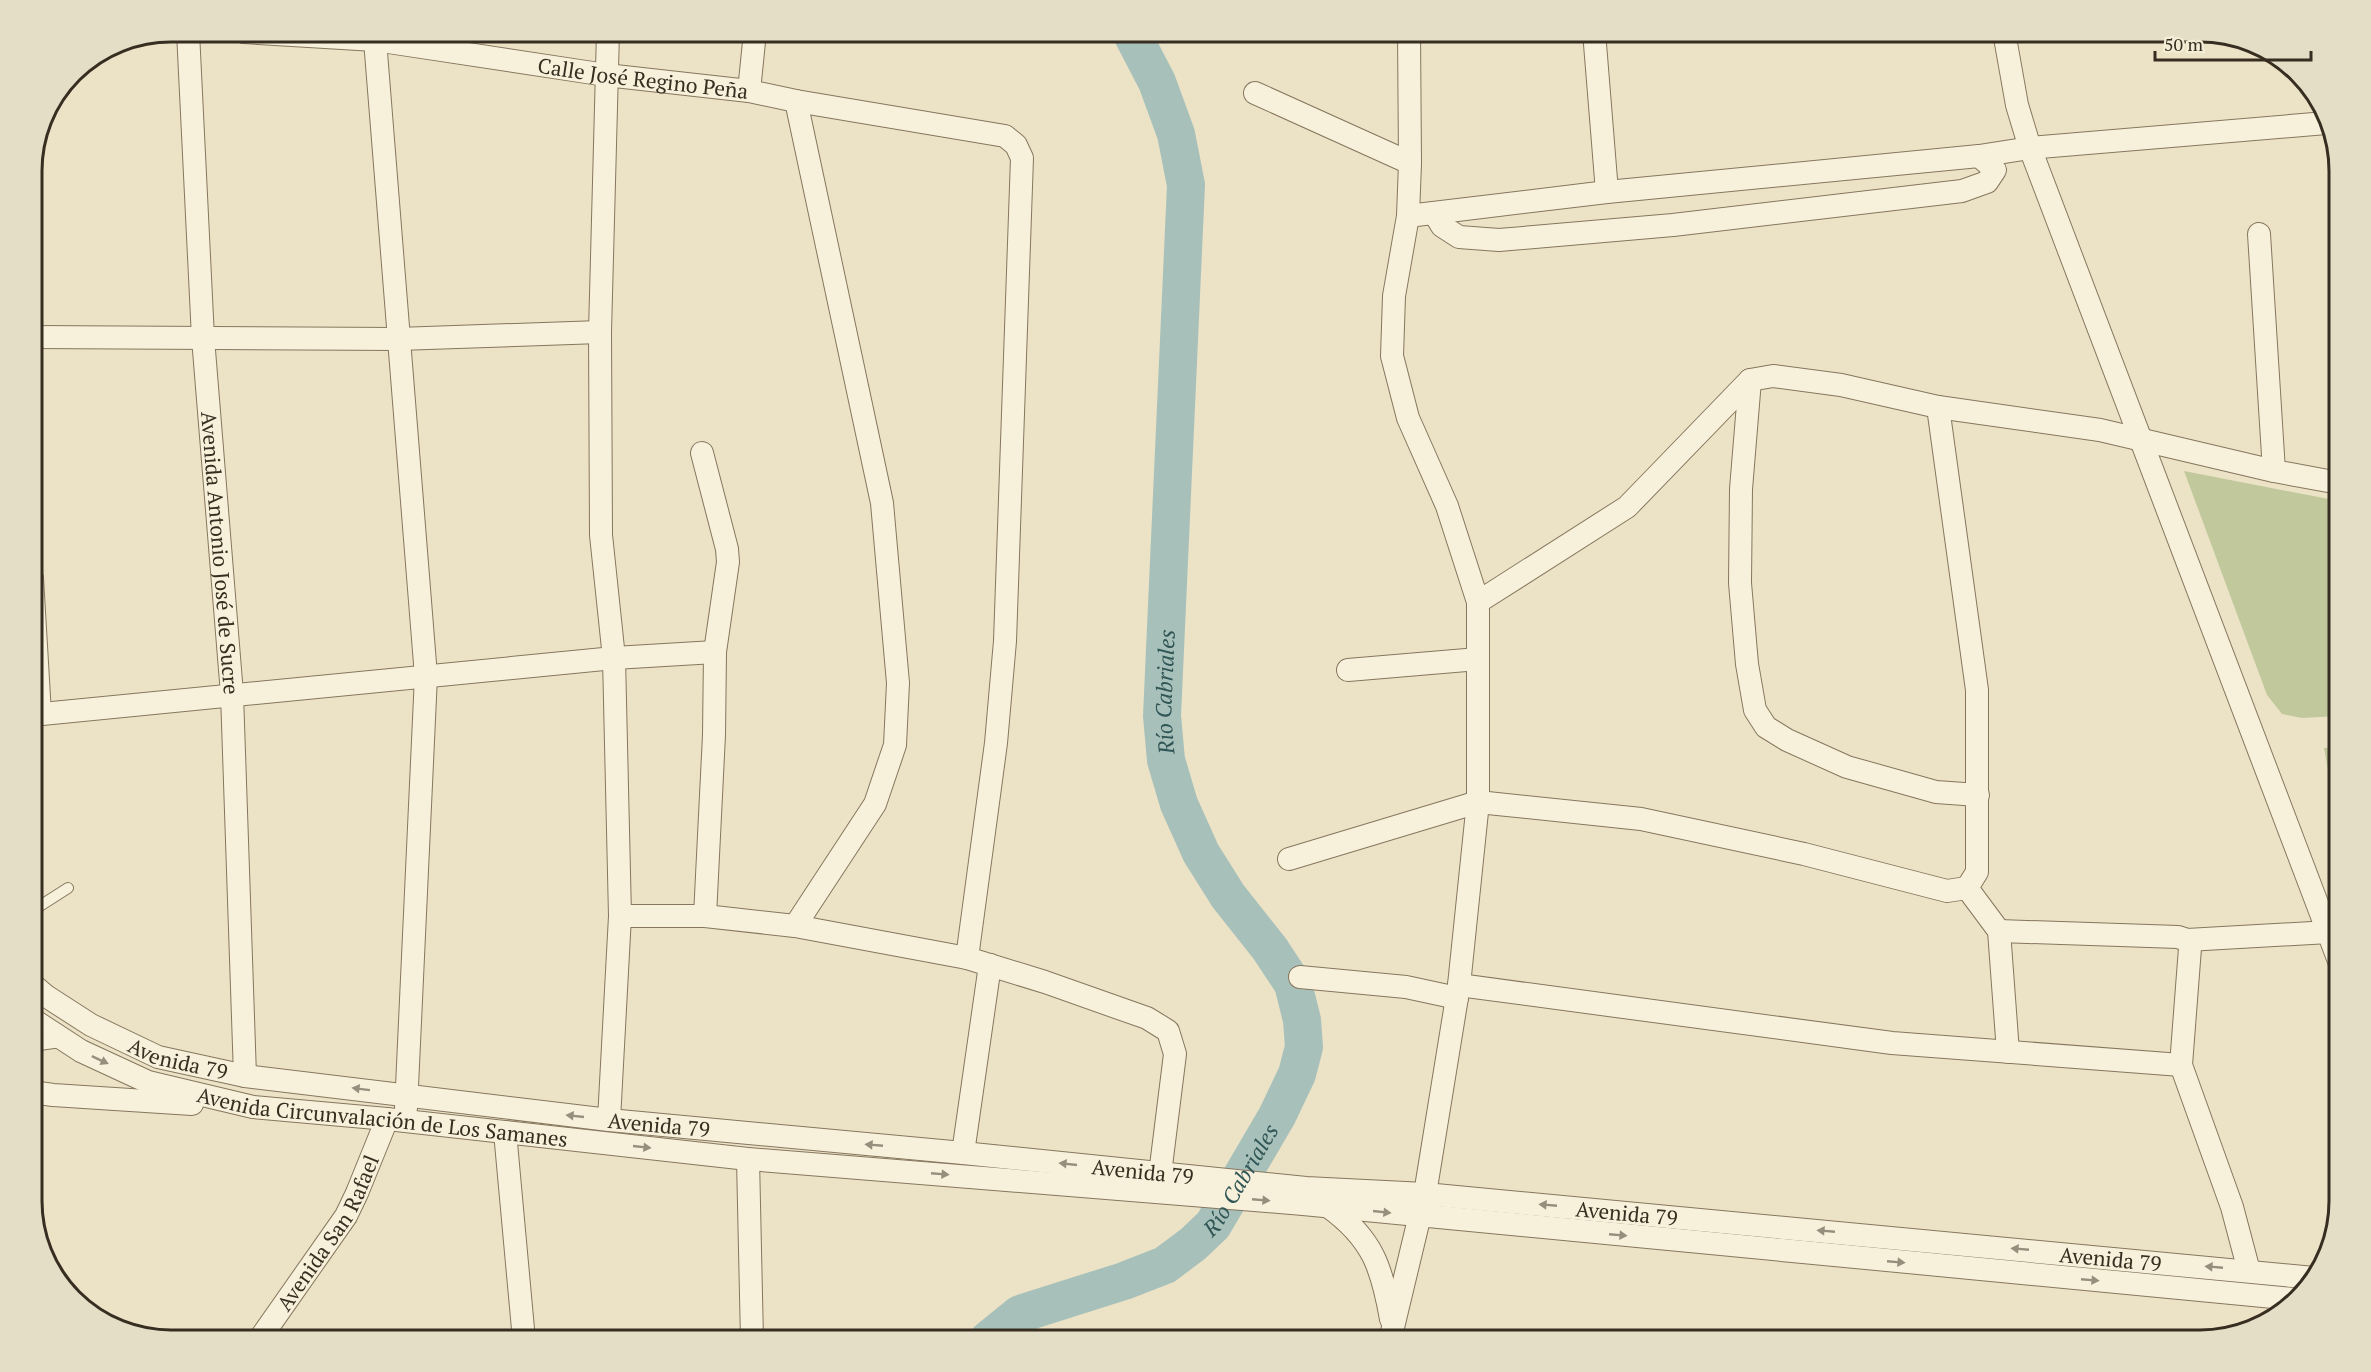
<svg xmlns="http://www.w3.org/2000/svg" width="2371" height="1372" font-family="'PT Serif',serif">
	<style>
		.green { fill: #c1c99c }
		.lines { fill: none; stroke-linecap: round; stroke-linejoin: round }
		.river { stroke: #a8c0ba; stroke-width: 38 }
		.service-casing { stroke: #86765e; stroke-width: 12 }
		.minor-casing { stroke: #86765e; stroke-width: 24 }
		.service { stroke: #f7f0da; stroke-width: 10 }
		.minor { stroke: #f7f0da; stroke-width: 22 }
		.oneway { fill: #978e7d }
		.labels { text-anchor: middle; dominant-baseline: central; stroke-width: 5; stroke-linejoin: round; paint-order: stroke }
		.street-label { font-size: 21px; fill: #372d20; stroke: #f3edd6 }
		.water-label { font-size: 22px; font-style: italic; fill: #315656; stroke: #f3edd6 }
		.rim { fill: none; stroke: #372d20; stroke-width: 3 }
	</style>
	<rect width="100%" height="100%" fill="#ece3c7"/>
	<path class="green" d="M2184 471 2339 501V716L2302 718 2282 714 2267 695Z
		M2339 747V807L2335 808 2324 748Z"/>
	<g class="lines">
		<path class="river" id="s1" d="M988 1340 1020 1314 1124 1281 1165 1265 1193 1244 1213 1225 1277 1116 1297 1074 1304 1047 1302 1020 1293 984 1270 949 1228 896 1201 853 1179 804 1166 760 1162 716 1186 185 1176 134 1157 82 1131 32"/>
		<defs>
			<path id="service" d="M32 911 68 888
				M32 1046 61 1042"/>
			<g id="minor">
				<path id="s2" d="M188 32 203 338 232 694 245 1076"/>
				<path id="s3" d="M244 32 375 40 606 75 749 91 796 101 1005 136 1016 145 1022 158 1005 641 996 743 967 958"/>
				<path d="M378 32 375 40 426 676 406 1108"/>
				<path d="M608 32 600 332 601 535 614 658 620 916 609 1120"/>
				<path d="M1409 32 1410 163"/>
				<path d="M2004 32 2017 105 2030 148 2339 961"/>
				<path d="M1595 44 1607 192"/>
				<path d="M749 91 755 32"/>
				<path d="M1255 93 1410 163 1408 216 1394 296 1392 356 1408 418 1447 506 1478 602"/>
				<path d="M1434 213 1442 226 1459 237 1499 240 1673 225 1962 191 1987 182 1995 170 1979 156"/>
				<path d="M1408 216 1607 192 1979 156 2030 148 2326 123"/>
				<path d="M2259 234 2274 471"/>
				<path d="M32 337 398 339 600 332"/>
				<path d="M1750 380 1741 489 1740 583 1747 664 1755 710 1766 727 1787 740 1847 767 1936 792 1978 795"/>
				<path d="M1938 407 1977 690V872L1967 888 1999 931 2008 1052"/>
				<path d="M702 453 727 549 728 562 715 652 714 735 705 916"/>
				<path d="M32 578 40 714"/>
				<path d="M1348 670 1478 659"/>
				<path d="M32 715 614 658 715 652"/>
				<path d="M1289 859 1478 802 1641 819 1804 854 1947 891 1967 888"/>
				<path d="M620 916H705L795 926 967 958 1045 982 1147 1018 1168 1031 1175 1054 1160 1174"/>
				<path d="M795 926 875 804 895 745 898 683 882 503 796 101"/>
				<path d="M1999 931 2178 937 2187 940 2190 948 2181 1065 2232 1207 2249 1271"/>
				<path d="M2187 940 2329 932"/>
				<path d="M1300 977 1406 987 1457 998"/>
				<path id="s4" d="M32 984 46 996 91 1025 158 1057 245 1076 609 1120 963 1153 1306 1188 1425 1194 2314 1278"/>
				<path d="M1459 985 1892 1043 2181 1065"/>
				<path id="s5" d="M32 1019 81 1051 148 1082 253 1107 387 1119 748 1159 1303 1204 2293 1299"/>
				<path d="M32 1092 53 1095 192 1104"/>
				<path d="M505 1132 524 1340"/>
				<path d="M963 1153 990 965"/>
				<path d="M748 1159 752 1340"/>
				<path d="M1329 1207C1373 1239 1382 1268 1391 1319"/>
				<path id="s6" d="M259 1340 346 1216 357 1193 387 1119"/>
				<path d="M1390 1340 1425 1194 1459 985 1478 802V602L1627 507 1750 380 1773 376 1841 385 1938 407 2100 430 2274 471 2339 483"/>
			</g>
		</defs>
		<use href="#service" class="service-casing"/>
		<use href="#minor" class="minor-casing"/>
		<use href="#service" class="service"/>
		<use href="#minor" class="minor"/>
	</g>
	<defs><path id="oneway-solid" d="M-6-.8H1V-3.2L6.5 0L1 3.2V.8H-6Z" transform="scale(1.5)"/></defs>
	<g class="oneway">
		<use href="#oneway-solid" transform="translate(100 1060) rotate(25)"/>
		<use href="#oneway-solid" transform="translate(361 1089) rotate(-173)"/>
		<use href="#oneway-solid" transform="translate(575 1116) rotate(-174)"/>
		<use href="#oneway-solid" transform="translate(874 1145) rotate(-175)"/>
		<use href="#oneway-solid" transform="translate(642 1147) rotate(6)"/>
		<use href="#oneway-solid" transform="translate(1068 1164) rotate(-174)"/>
		<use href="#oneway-solid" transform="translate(940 1174) rotate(5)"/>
		<use href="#oneway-solid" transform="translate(1261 1200) rotate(5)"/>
		<use href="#oneway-solid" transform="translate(1548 1205) rotate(-175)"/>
		<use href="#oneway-solid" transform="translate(1382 1212) rotate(6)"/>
		<use href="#oneway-solid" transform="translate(1826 1231) rotate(-175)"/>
		<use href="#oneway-solid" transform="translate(1618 1235) rotate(5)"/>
		<use href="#oneway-solid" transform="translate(2020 1249) rotate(-175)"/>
		<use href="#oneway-solid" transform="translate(1896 1262) rotate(5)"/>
		<use href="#oneway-solid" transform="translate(2214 1267) rotate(-175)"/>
		<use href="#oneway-solid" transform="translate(2090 1280) rotate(5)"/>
	</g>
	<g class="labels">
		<g class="street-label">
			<text stroke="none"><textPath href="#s3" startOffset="402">Calle José Regino Peña</textPath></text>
			<text stroke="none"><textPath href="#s2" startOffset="522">Avenida Antonio José de Sucre</textPath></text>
			<text stroke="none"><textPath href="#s4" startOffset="166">Avenida 79</textPath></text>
			<text stroke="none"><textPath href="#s5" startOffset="370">Avenida Circunvalación de Los Samanes</textPath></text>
			<text stroke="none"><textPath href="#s4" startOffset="652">Avenida 79</textPath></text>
			<text stroke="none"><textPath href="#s4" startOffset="1138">Avenida 79</textPath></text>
			<text stroke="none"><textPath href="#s4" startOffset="1624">Avenida 79</textPath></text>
			<text stroke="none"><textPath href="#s6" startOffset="128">Avenida San Rafael</textPath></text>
			<text stroke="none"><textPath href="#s4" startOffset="2110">Avenida 79</textPath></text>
		</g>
		<g class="water-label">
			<text stroke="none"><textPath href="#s1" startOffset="850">Río Cabriales</textPath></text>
			<text stroke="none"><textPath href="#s1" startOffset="310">Río Cabriales</textPath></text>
		</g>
	</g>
	<path d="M0 0H2371V1372H0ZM171 42H2200A129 129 0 0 1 2329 171V1201A129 129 0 0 1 2200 1330H171A129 129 0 0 1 42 1201V171A129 129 0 0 1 171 42Z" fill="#e4dec7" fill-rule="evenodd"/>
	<path class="rim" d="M171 42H2200A129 129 0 0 1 2329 171V1201A129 129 0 0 1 2200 1330H171A129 129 0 0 1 42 1201V171A129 129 0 0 1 171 42Z"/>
	<path d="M2155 51v9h156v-9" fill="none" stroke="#372d20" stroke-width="3"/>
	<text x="2164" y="51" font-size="18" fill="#372d20" stroke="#f3edd6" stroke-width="4.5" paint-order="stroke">50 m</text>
</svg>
